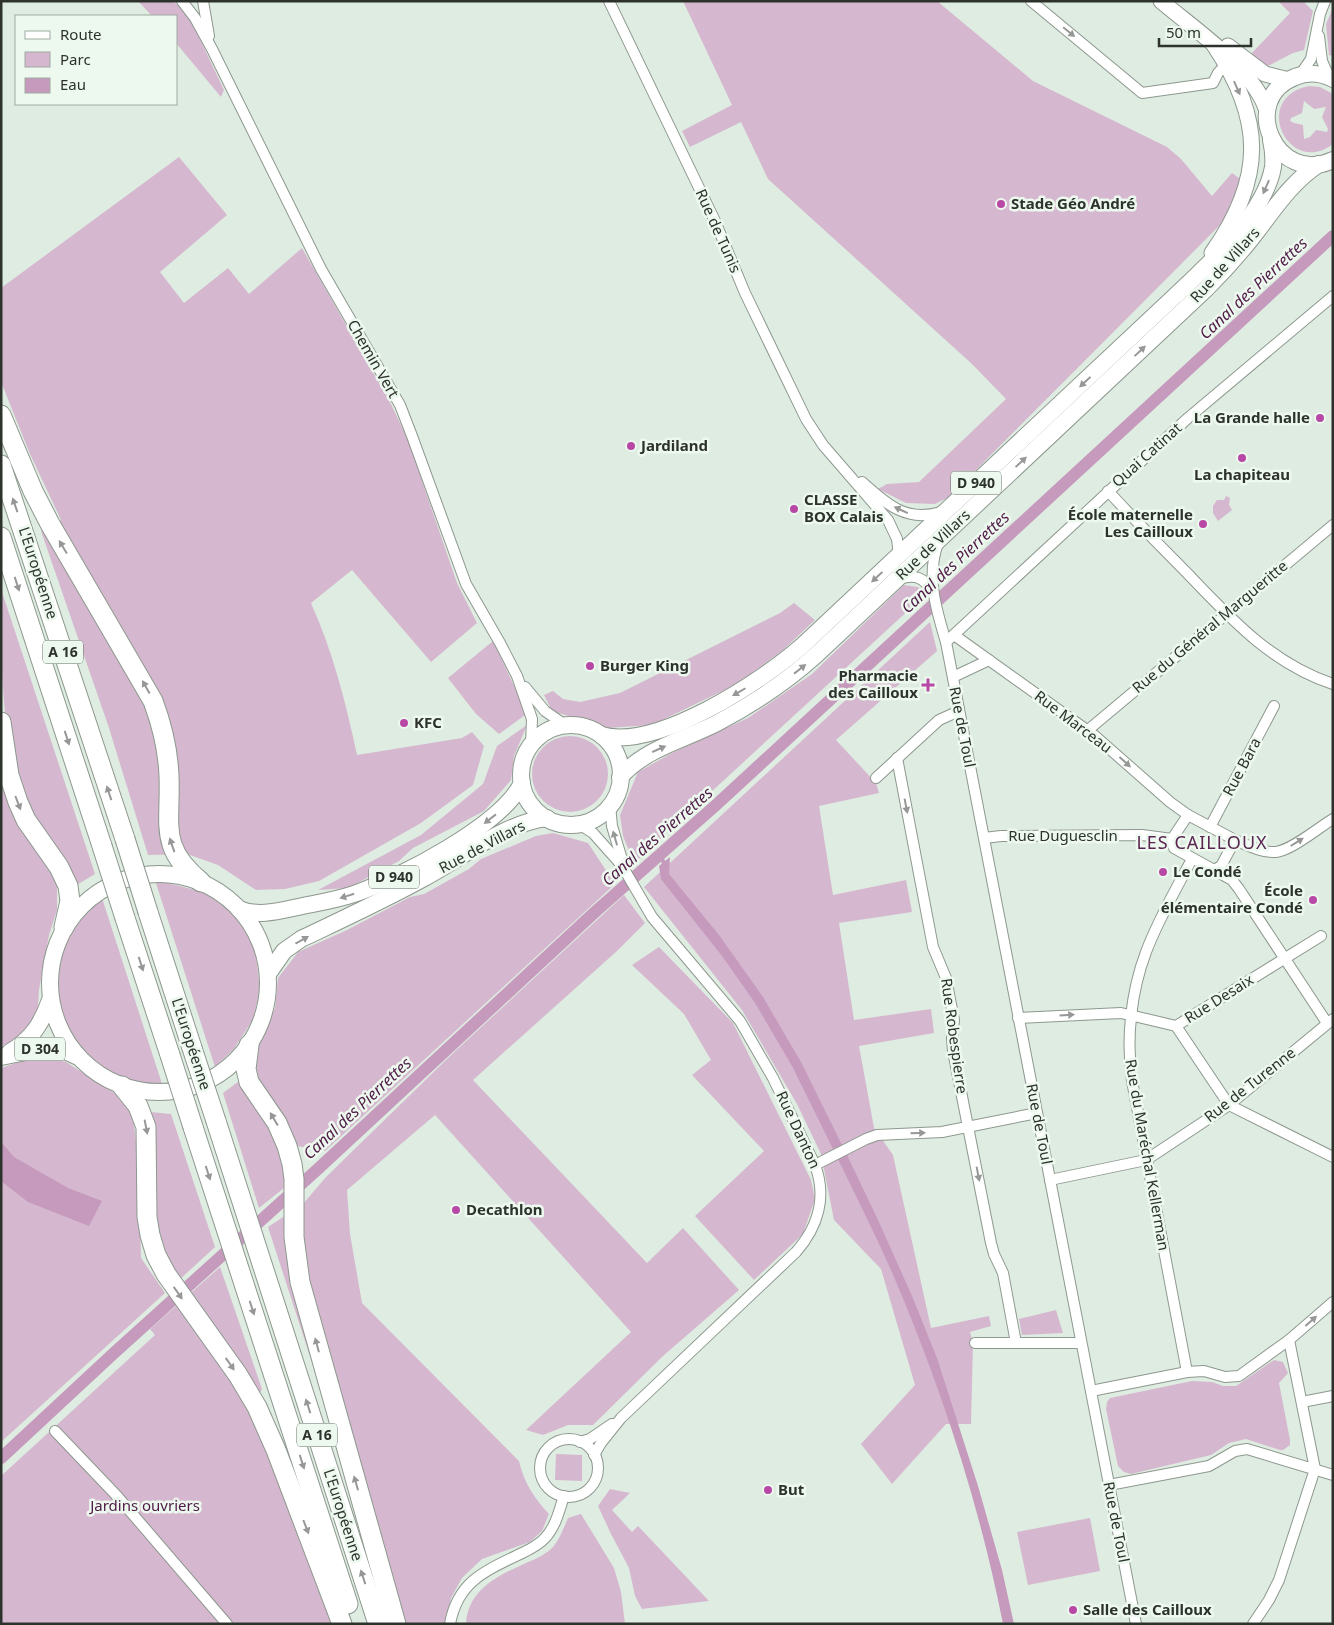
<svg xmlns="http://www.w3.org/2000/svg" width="1334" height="1625" viewBox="0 0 1334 1625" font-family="'Noto Sans',sans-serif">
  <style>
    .green { fill: #d5b8cf; fill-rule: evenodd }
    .water { fill: #c69abd }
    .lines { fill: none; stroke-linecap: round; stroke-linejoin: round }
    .stream { stroke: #c69abd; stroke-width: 4 }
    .canal { stroke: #c69abd; stroke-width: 12 }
    .minor-casing { stroke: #8d988e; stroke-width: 12 }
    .secondary-casing { stroke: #8d988e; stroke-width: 17 }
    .primary-casing { stroke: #8d988e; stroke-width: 18 }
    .motorway-casing { stroke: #8d988e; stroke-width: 21 }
    .minor { stroke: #fff; stroke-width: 10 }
    .secondary { stroke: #fff; stroke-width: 15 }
    .primary { stroke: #fff; stroke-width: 16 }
    .motorway { stroke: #fff; stroke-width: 19 }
    .motorway-bridge-casing { stroke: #8d988e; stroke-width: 21; stroke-linecap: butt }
    .motorway-bridge { stroke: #fff; stroke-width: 19 }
    .oneway { fill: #969896 }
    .poi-dot { fill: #b748a6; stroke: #edf9ee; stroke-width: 2 }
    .labels { text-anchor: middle; stroke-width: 5; stroke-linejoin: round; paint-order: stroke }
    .shield { fill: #edf9ee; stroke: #676e67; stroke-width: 1 }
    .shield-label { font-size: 14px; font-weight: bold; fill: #2d322d }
    .poi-label { font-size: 15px; font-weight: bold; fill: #2d322d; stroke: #edf9ee; text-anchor: start }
    .street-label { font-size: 15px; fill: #2d322d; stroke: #edf9ee }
    .park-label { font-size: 15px; fill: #4e1946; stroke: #edf9ee }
    .water-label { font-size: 16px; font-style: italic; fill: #511c49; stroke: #edf9ee }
    .quarter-label { font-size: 18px; letter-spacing: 1px; fill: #5b2552; stroke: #edf9ee }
  </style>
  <rect width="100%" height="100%" fill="#dfece1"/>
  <g class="green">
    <path d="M138 1H173L188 14 224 90 221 97 176 43V16H152Z"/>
    <path d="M683 1H937L1033 81 1167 147 1181 159 1212 196 1232 173 1243 181 1221 224 949 497 935 504 906 503 878 489 887 484 919 482 1006 399 972 364 768 179 741 122 690 147 682 131 732 105Z"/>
    <path d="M1278 1H1303L1313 11 1304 50 1293 53 1268 66 1251 54 1290 13Z"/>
    <path d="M1333 8V56L1329 55 1326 24Z"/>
    <path d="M1309 86 1320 87 1333 94V144C1289 178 1250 98 1309 86ZM1304 101 1314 109 1326 107 1322 117 1328 129 1327 132 1316 130 1310 137 1304 139 1303 125 1294 123 1290 121 1291 118 1302 113Z"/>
    <path d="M179 157 227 215 160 272 184 303 228 268 249 294 302 248 390 402 408 440 457 583 477 623 431 662 352 570 311 603C333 652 346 703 357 755L462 738 472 732 484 746 473 785 421 823 319 881 285 889 256 890 218 865 187 854 148 855 109 728 41 531 61 520 30 454 1 382V288Z"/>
    <path d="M1226 496 1230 498 1229 505 1232 510 1218 521 1213 513V506L1217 500H1224Z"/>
    <path d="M904 585 918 587 925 595 634 863 623 836 620 815 638 772 672 753 748 718 812 674Z"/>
    <path d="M1 589 95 874 75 886C62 866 47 846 35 825 0 759 1 663 1 589Z"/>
    <path d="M794 603 815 620 783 650 737 684 652 725 607 728 552 711 544 695 553 691 563 699 580 702 620 693 780 613Z"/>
    <path d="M930 622 937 651 836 740 876 783 879 793 819 806 833 895 906 880 912 912 839 923 854 1020 931 1009 934 1033 859 1046 874 1128 893 1155 931 1328 989 1316 991 1326 970 1332 973 1342 971 1424H946L892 1484 861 1444 915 1385 881 1269 834 1220 821 1154 797 1104 742 1010 644 887Z"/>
    <path d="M493 641 522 703 525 715 499 734 476 714 448 678Z"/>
    <path d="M527 725 514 756 511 780 484 811 413 848 399 861 348 888 318 890 421 835 483 784 497 746Z"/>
    <circle cx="570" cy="774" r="38"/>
    <path d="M1 771 61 881 57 889V910L49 935 39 990 37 1020 18 1041 1 1046Z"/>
    <path d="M553 833 588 843 615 884 325 1151 297 1146 274 1102 255 1083 252 1055 262 1037 275 1008 278 978 298 952 347 930 410 897 424 894 469 869 481 859 536 836Z"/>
    <path d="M155 880 204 892 232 912 254 942 260 987 254 1018 233 1050 215 1067Z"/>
    <path d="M624 895 645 923 617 951 473 1080 647 1263 683 1228 739 1290 663 1356 593 1425H568L543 1435 526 1430 631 1332 435 1115 347 1190 350 1234 362 1303 519 1461C524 1483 534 1498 549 1514L542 1531 530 1542 482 1559 462 1578 451 1598 446 1624H404L329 1415 268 1227 303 1204 326 1177 450 1056Z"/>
    <path d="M102 898 162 1084 135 1083 105 1071 89 1057 70 1031 60 1009 57 975 64 945 80 919Z"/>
    <path d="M659 947 733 1023 811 1180 815 1199 803 1234 754 1280 695 1216 764 1151 692 1075 711 1060 684 1014 632 965Z"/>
    <path d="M40 1055 66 1062 116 1094 133 1115 139 1168 141 1258 165 1293 1 1442V1068Z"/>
    <path d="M242 1079 268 1117 286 1163 284 1188 259 1208 223 1093Z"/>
    <path d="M150 1112 171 1114 215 1247 178 1281 159 1252 153 1220Z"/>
    <path d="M220 1267 262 1389 251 1411 317 1579 332 1624H1V1476L155 1335 150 1329Z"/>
    <path d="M1056 1310 1063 1333 1022 1335 1019 1319Z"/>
    <path d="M1274 1360 1283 1362 1288 1373 1279 1383 1290 1440V1445L1283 1450H1280L1246 1439 1229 1443 1211 1455 1131 1474 1124 1472 1118 1466 1106 1409 1107 1402 1110 1398 1192 1381 1212 1382 1223 1386H1236Z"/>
    <path d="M556 1454 582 1455V1481L555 1480Z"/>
    <path d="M610 1489 630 1493 612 1510 632 1532 638 1526 709 1601 642 1609 635 1596 629 1568 611 1534 598 1506Z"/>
    <path d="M581 1514 614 1568 621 1592 625 1624H466C468 1588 500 1575 528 1562 536 1559 546 1554 552 1548 559 1541 564 1527 568 1518Z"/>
    <path d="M1090 1518 1100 1571 1028 1585 1017 1532Z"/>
  </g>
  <g class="water">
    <path d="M670 857 669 874 719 935 763 997 801 1062 842 1145 833 1149 792 1066 755 1003 722 956 661 879 659 866Z"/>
    <path d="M1 1142 14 1157 68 1188 102 1201 89 1226 28 1202 1 1181Z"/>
    <path d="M846 1153 878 1220 912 1296 937 1358 978 1486 1002 1570 1014 1624H1003C979 1502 940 1384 891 1270 874 1232 855 1194 837 1157Z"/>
  </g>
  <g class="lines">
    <path class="stream" d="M660 854 665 866"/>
    <path class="canal" d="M1 1458 114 1353 319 1168 595 912 716 805 1333 236"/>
    <g class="minor-casing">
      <g id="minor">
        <path d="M182 1 195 18 212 49 321 269 400 405 412 436 466 584 500 643 517 676 532 719 531 745"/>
        <path d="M203 1 209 36"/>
        <path d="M609 1 715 221 745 293 806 419 823 445 888 520 897 539 899 556"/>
        <path d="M1031 1 1142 93 1213 83 1218 73 1226 64"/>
        <path d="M1319 36 1322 61 1329 77"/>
        <path d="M1300 75 1311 59 1320 14 1325 1"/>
        <path d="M862 482C886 504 907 523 941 512"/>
        <path d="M1108 491C1134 519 1161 547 1188 574 1231 619 1272 664 1333 684"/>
        <path d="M938 543C926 577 936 609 946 642L1136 1624"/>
        <path d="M899 579C915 574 924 577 932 592"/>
        <path d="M954 635 1095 736 1170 802 1188 815"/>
        <path d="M946 642 1188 418 1333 296"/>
        <path d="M953 677 989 660"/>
        <path d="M525 687 545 711 565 725"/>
        <path d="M1088 730 1333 525"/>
        <path d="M897 758 933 947 946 978 954 1020 952 1038 953 1051 991 1243 994 1254 1003 1273 1016 1343"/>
        <path d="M876 778 939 720 959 711"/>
        <path d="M610 805 612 826 623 863"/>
        <path d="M1188 815 1235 840 1221 866 1214 870 1174 848 1172 839Z"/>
        <path d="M579 824 593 833 617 860 624 869 652 917 740 1021 773 1078 815 1165C827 1197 818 1227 796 1252L621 1418 601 1443 594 1455"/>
        <path d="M1210 827 1274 706"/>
        <path d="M984 838 1001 836 1142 835 1172 839"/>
        <path d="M1235 840C1247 845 1262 853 1276 852 1292 850 1318 828 1333 819"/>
        <path d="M1214 870 1232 880 1239 889 1327 1023"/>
        <path d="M1018 1018 1121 1013 1176 1026 1321 936"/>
        <path d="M1176 1026 1229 1105 1333 1157"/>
        <path d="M815 1165 866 1139 877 1135 942 1132 1037 1113"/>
        <path d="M1050 1180 1146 1160 1229 1105 1333 1019"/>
        <path d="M975 1343H1081"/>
        <path d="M1187 1372 1132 1081C1126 1038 1131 992 1146 952 1158 920 1176 889 1192 859"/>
        <path d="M1091 1391 1187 1372 1204 1371 1225 1377 1239 1376 1289 1340 1333 1302"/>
        <path d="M1302 1402 1333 1396"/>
        <path d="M55 1431 117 1496 227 1624"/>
        <circle cx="569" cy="1468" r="29"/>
        <path d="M580 1442 590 1439 612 1424"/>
        <path d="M1109 1485 1209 1466 1235 1451 1247 1449 1333 1475"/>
        <path d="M450 1624C457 1584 483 1571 516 1556 526 1551 537 1547 545 1538 556 1526 559 1511 564 1496"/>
        <path d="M1253 1624 1269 1600 1279 1580 1315 1469 1289 1340"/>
      </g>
    </g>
    <g class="secondary-casing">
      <g id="secondary">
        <path d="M1161 1C1194 29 1254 69 1267 111"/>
        <path d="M1228 46 1265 74 1289 80"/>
        <path d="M1212 253C1264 179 1265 121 1214 45"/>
      </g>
    </g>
    <g class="primary-casing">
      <g id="primary">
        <path d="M1333 79C1321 73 1307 72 1295 77 1238 99 1276 187 1333 160"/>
        <circle cx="571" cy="775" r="50"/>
        <path d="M601 735C656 751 761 682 802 646L1174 297C1208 265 1265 214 1273 167 1274 158 1273 149 1271 140"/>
        <path d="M620 777C646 748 684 740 717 723 753 704 786 682 816 655L1206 289C1225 270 1242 251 1258 230 1276 206 1293 181 1319 164"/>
        <circle cx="159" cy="983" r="109"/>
        <path d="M239 909C258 917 279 911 298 907 317 903 336 900 354 894 399 878 501 826 522 783"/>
        <path d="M268 974 284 951 301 939C343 919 384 900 424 878 462 858 504 823 547 818"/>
        <path d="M10 1052C32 1039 42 1023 50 1000"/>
        <path d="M1 1057 46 1048 61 1049 76 1056"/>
      </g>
    </g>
    <g class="motorway-casing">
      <g id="motorway">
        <path d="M1 415 33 491 50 524 153 701C162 725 168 750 169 776 171 825 158 847 201 882"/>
        <path d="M1 465 125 839"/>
        <path d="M1 537 102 846"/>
        <path d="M1 722 9 775 18 802 26 820 59 867 68 886 70 901 64 927"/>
        <path d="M148 912 192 1048"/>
        <path d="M125 918 170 1055"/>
        <path d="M249 1045 246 1069 249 1082 277 1123 287 1146 292 1164 294 1179V1237L300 1282 396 1624"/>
        <path d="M122 1086 138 1106 146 1127 147 1217 150 1235 156 1255 166 1274 238 1375 257 1407 276 1450 342 1624"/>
        <path d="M216 1121 378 1624"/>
        <path d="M193 1127 348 1604"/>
      </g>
    </g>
    <use href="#minor" class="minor"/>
    <use href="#secondary" class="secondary"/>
    <use href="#primary" class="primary"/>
    <use href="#motorway" class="motorway"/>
    <g class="motorway-bridge-casing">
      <g id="motorway-bridge">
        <path d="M125 839 148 912"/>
        <path d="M102 846 125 918"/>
        <path d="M192 1048 216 1121"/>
        <path d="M170 1055 193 1127"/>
      </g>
    </g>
    <use href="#motorway-bridge" class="motorway-bridge"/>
  </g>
  <defs><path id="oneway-solid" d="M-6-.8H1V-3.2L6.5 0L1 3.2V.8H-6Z" transform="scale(1.25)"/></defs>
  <g class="oneway">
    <use href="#oneway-solid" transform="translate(1069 32) rotate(39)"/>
    <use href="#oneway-solid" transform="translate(1237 88) rotate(66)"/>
    <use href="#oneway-solid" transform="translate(1266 187) rotate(114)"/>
    <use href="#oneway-solid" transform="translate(1140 351) rotate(-43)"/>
    <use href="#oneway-solid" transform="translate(1085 382) rotate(137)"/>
    <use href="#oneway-solid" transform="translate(1021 462) rotate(-43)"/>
    <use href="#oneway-solid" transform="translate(15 505) rotate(-109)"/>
    <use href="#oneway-solid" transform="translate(901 510) rotate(-155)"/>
    <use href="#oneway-solid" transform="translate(63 547) rotate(-121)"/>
    <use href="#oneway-solid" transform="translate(877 577) rotate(137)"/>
    <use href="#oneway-solid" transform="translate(17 584) rotate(72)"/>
    <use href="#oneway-solid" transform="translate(800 669) rotate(-38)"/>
    <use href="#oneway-solid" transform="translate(146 687) rotate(-119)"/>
    <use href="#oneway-solid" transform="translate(739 692) rotate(150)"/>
    <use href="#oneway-solid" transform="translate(67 738) rotate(72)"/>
    <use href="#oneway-solid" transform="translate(659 749) rotate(-24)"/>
    <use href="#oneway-solid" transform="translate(1125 762) rotate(42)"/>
    <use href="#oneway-solid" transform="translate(109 793) rotate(-108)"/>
    <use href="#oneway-solid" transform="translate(18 803) rotate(69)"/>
    <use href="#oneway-solid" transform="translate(906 806) rotate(79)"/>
    <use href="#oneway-solid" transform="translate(490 819) rotate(142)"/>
    <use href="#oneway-solid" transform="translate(615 838) rotate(-106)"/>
    <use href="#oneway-solid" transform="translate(1297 842) rotate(-32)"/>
    <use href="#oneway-solid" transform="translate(172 845) rotate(-109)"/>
    <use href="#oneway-solid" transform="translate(347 896) rotate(163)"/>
    <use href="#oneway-solid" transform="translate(302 940) rotate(-29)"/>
    <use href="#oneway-solid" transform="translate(141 964) rotate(72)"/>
    <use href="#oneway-solid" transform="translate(1067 1015) rotate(-3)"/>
    <use href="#oneway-solid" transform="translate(274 1119) rotate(-121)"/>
    <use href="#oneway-solid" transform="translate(146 1127) rotate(79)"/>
    <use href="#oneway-solid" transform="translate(918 1133) rotate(-1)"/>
    <use href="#oneway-solid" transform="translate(208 1173) rotate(72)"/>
    <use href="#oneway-solid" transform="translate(978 1174) rotate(79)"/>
    <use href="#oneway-solid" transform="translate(178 1293) rotate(55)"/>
    <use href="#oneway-solid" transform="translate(252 1308) rotate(72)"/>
    <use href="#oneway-solid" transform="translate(1311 1321) rotate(-41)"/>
    <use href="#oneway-solid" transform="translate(317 1345) rotate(-105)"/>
    <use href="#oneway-solid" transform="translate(230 1364) rotate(55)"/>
    <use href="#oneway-solid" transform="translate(308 1406) rotate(-108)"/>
    <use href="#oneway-solid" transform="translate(302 1462) rotate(72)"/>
    <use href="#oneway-solid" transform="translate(356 1483) rotate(-106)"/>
    <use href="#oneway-solid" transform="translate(306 1527) rotate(69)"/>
    <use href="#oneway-solid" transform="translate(363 1577) rotate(-108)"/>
  </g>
  <g class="poi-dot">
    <circle cx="1001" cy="204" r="5"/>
    <circle cx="1320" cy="418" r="5"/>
    <circle cx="631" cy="446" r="5"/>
    <circle cx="1242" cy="458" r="5"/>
    <circle cx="794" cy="509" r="5"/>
    <circle cx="1203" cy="524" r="5"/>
    <circle cx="590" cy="666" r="5"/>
    <path d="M925.5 677.5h5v5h5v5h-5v5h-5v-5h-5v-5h5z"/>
    <circle cx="404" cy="723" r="5"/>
    <circle cx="1163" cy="872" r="5"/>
    <circle cx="1313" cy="900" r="5"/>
    <circle cx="456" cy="1210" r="5"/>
    <circle cx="768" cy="1490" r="5"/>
    <circle cx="1073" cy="1610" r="5"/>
  </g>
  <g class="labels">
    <g class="shield">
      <rect x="951" y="471.5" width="50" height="23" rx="4"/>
      <rect x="43" y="640.5" width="40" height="23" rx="4"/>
      <rect x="369" y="865.5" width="50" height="23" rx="4"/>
      <rect x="15" y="1037.5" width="50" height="23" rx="4"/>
      <rect x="297" y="1423.5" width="40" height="23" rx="4"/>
    </g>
    <g class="shield-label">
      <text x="976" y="488">D 940</text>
      <text x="63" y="657">A 16</text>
      <text x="394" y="882">D 940</text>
      <text x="40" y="1054">D 304</text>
      <text x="317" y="1440">A 16</text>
    </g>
    <g class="poi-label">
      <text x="1011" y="209">Stade Géo André</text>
      <text x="1310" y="423" text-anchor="end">La Grande halle</text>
      <text x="641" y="451">Jardiland</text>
      <text x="1242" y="480" text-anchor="middle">La chapiteau</text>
      <text x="804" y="505">CLASSE<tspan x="804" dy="17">BOX Calais</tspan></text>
      <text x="1193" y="520" text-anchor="end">École maternelle<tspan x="1193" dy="17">Les Cailloux</tspan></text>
      <text x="600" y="671">Burger King</text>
      <text x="918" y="681" text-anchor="end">Pharmacie<tspan x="918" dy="17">des Cailloux</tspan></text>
      <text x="414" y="728">KFC</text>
      <text x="1173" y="877">Le Condé</text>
      <text x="1303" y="896" text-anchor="end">École<tspan x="1303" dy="17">élémentaire Condé</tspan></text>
      <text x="466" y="1215">Decathlon</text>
      <text x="778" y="1495">But</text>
      <text x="1083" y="1615">Salle des Cailloux</text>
    </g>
    <g class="street-label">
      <text transform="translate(718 231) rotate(66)" y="5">Rue de Tunis</text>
      <text transform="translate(1225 265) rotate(-48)" y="5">Rue de Villars</text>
      <text transform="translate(373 359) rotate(60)" y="5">Chemin Vert</text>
      <text transform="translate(1147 455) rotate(-42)" y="5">Quai Catinat</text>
      <text transform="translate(933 545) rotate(-43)" y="5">Rue de Villars</text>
      <text transform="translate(38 573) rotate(72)" y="5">L'Européenne</text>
      <text transform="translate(1210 627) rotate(-40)" y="5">Rue du Général Margueritte</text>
      <text transform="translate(1073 722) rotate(37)" y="5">Rue Marceau</text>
      <text transform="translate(962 727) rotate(79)" y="5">Rue de Toul</text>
      <text transform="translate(1242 767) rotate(-62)" y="5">Rue Bara</text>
      <text x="1063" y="841">Rue Duguesclin</text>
      <text transform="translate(482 847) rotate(-28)" y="5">Rue de Villars</text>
      <text transform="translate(1219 999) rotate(-32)" y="5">Rue Desaix</text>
      <text transform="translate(954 1036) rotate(82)" y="5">Rue Robespierre</text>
      <text transform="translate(191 1044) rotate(72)" y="5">L'Européenne</text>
      <text transform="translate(1250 1085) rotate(-38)" y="5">Rue de Turenne</text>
      <text transform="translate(1039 1124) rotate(79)" y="5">Rue de Toul</text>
      <text transform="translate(798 1130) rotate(65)" y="5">Rue Danton</text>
      <text transform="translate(1147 1155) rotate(80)" y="5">Rue du Maréchal Kellerman</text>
      <text transform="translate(343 1515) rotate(72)" y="5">L'Européenne</text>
      <text transform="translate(1116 1522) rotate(79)" y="5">Rue de Toul</text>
    </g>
    <g class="park-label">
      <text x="145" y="1511">Jardins ouvriers</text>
    </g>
    <g class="water-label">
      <text transform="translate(1253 288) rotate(-43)" y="6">Canal des Pierrettes</text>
      <text transform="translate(955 562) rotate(-43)" y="6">Canal des Pierrettes</text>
      <text transform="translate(657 836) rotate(-41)" y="6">Canal des Pierrettes</text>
      <text transform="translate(357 1108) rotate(-43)" y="6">Canal des Pierrettes</text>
    </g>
    <g class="quarter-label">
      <text x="1202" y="849">LES CAILLOUX</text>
    </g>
  </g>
  <rect width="1334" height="1625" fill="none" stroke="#2d322d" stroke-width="5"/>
  <rect x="15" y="15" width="162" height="90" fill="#edf9ee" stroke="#a0a9a1"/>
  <rect x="25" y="31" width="25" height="8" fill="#ffffff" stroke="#a0a9a1"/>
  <text x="60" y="40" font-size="15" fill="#2d322d">Route</text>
  <rect x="25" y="52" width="25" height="15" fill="#d5b8cf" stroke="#a0a9a1"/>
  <text x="60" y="65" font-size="15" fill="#2d322d">Parc</text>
  <rect x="25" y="78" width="25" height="15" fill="#c69abd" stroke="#a0a9a1"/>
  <text x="60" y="90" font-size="15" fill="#2d322d">Eau</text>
  <path d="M1159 38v8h92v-8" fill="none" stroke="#2d322d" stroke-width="2.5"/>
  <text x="1166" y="38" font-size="15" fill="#2d322d" stroke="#edf9ee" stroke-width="4" paint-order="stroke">50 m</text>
</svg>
